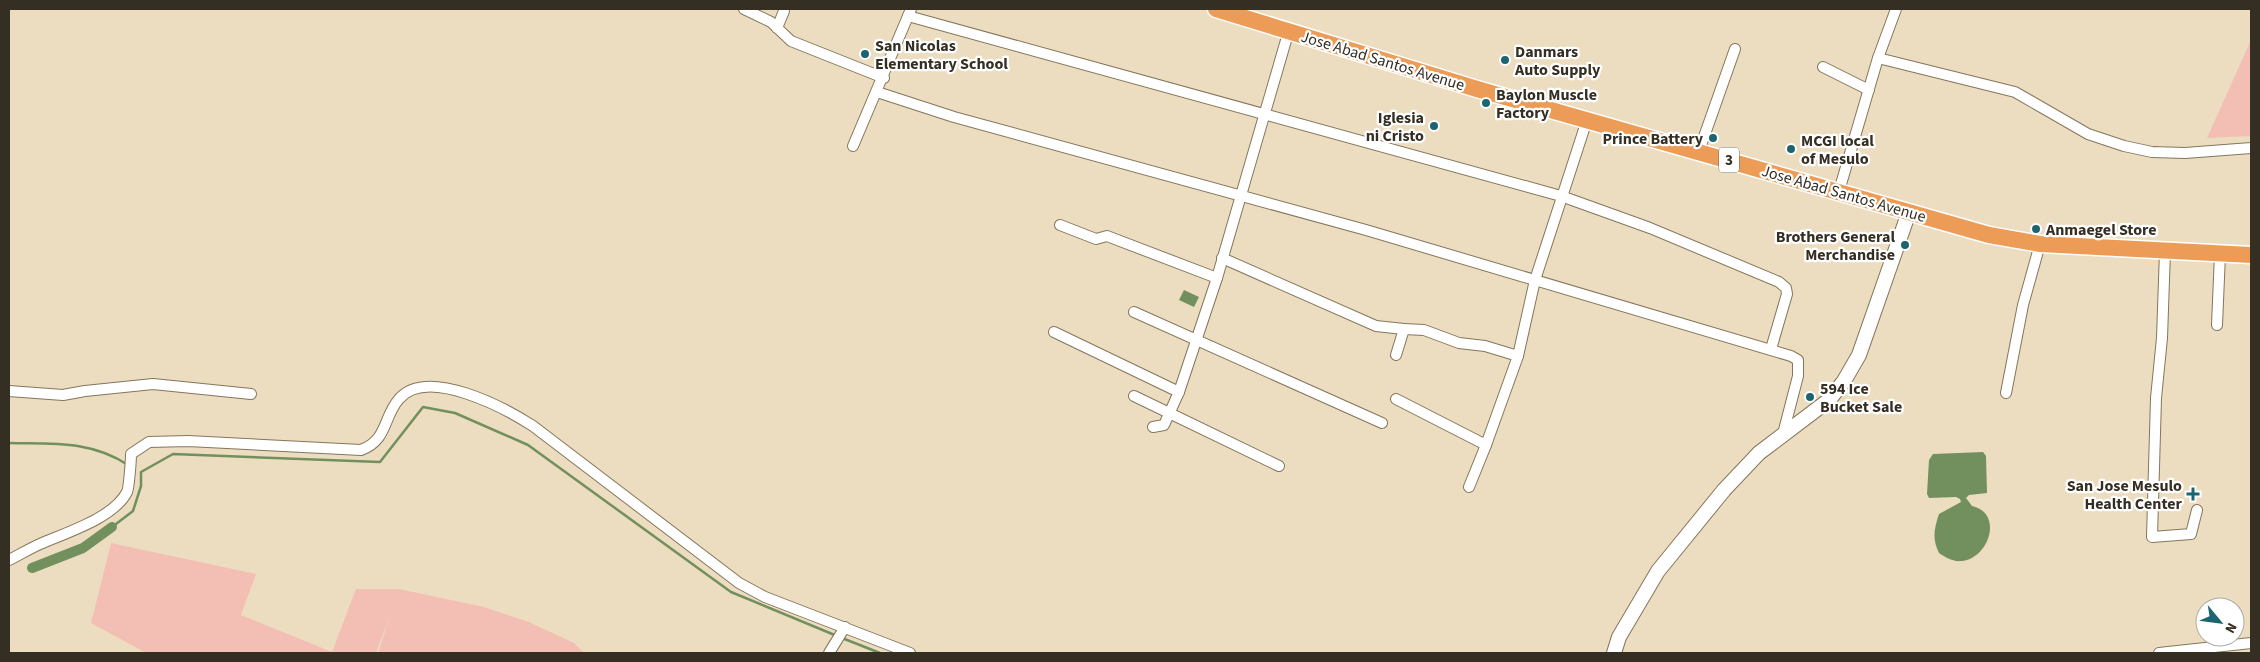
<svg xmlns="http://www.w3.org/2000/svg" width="2260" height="662" viewBox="0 0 2260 662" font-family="'Source Sans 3',sans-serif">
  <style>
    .green { fill: #f3bfb4 }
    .water { fill: #72905d }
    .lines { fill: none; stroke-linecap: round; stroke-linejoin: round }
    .stream { stroke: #72905d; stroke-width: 2.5 }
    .canal { stroke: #72905d; stroke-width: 10 }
    .minor-casing { stroke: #84765b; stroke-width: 12 }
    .secondary-casing { stroke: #84765b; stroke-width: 16 }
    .trunk-casing { stroke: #fff; stroke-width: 19 }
    .minor { stroke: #fff; stroke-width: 10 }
    .secondary { stroke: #fff; stroke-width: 14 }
    .trunk { stroke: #ec9c56; stroke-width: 16 }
    .poi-dot { fill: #1a6570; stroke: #fff; stroke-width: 2 }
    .labels { text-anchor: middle; stroke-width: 4.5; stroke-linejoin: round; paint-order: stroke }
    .shield { fill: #fff; stroke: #716d65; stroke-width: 1 }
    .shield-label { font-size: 15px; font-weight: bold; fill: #342e23 }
    .poi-label { font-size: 16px; font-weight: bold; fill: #342e23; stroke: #fff; text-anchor: start }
    .street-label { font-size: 16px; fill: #342e23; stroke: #fff }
  </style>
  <rect width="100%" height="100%" fill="#edddc0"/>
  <g class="green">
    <path d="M2251 40V136L2207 138Z"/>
    <path d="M111 543 256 574 241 615 332 652 356 589H399L484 607 529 622 574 643 584 653H378L390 616 376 653H146L91 623Z"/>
  </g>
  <g class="water">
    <path d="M1184 290 1199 297 1194 307 1179 300Z"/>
    <path d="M1983 452 1986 456 1987 493 1969 495 1966 498 1972 506C2004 513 1989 559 1961 561 1953 562 1945 557 1939 553 1932 539 1934 529 1939 514L1961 502 1960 499 1956 497 1929 498 1927 494 1929 460 1933 454Z"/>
  </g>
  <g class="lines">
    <g class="stream">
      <path d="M9 443C51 444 91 440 128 465"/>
      <path d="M112 527 133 511 141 486V472L173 454 380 462 423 407 455 413 528 445 731 592 837 636"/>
      <path d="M842 638 880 653"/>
    </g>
    <path class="canal" d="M32 568 83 548 112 527"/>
    <g class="minor-casing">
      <g id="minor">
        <path d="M744 9 771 22 791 41 884 78"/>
        <path d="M908 16 1561 196 1650 228 1779 282 1786 288 1787 294 1771 349"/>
        <path d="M777 28 784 11"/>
        <path d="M1878 58 2015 92 2088 134 2124 146 2152 152 2185 153 2251 148"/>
        <path d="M1823 67 1869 90"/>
        <path d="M877 92 954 117 1366 230 1791 356 1798 360V376L1783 434"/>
        <path d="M853 146 911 9"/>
        <path d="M1699 151 1735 49"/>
        <path d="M1839 191 1878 58 1896 9"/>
        <path d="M1060 225 1096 239 1107 236 1217 278"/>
        <path d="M2165 251 2162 338 2156 398 2152 537 2191 534 2197 510"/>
        <path d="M1222 258 1376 326 1404 329"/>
        <path d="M1134 312 1382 423"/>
        <path d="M2217 325 2220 254"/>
        <path d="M1054 332 1179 392"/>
        <path d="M1396 355 1404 329 1424 330 1459 343 1485 346 1518 356"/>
        <path d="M9 391 63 395 85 391 153 384 251 394"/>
        <path d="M2006 393 2023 305 2040 244"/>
        <path d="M1134 396 1279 466"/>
        <path d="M1396 399 1486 445"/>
        <path d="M1153 427 1164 425 1179 392 1217 278 1289 30"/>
        <path d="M1469 487 1486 445 1518 356 1535 280 1587 120"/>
        <path d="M9 560C19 555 29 549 40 544 65 533 114 518 127 492 129 488 131 460 131 454L149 442 188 441 361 450C388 440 383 417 399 399 427 366 505 408 533 426L739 583 765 597 910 653"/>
        <path d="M829 653 845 627"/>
        <path d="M2159 653 2251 643"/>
      </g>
    </g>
    <g class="secondary-casing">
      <path id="secondary" d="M1614 653 1619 637 1658 571 1724 490 1759 453 1829 400 1844 381 1859 355 1909 212"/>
    </g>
    <g class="trunk-casing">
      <path id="trunk" d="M1216 9 1477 89 1989 235 2040 244 2251 255"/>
    </g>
    <use href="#minor" class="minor"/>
    <use href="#secondary" class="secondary"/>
    <use href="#trunk" class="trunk"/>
  </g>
  <g class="poi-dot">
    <circle cx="865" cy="54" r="5"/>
    <circle cx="1505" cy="60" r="5"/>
    <circle cx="1486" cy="103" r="5"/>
    <circle cx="1434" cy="126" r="5"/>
    <circle cx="1713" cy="138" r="5"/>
    <circle cx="1791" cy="149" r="5"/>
    <circle cx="2036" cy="229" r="5"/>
    <circle cx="1905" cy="245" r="5"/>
    <circle cx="1810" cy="397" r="5"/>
    <path d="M2190.5 486.5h5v5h5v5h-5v5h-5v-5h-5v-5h5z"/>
  </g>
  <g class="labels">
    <rect class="shield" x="1719" y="147.5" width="20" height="25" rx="4"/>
    <g class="shield-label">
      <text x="1729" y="165">3</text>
    </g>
    <g class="poi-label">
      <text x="875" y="51">San Nicolas<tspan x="875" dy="18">Elementary School</tspan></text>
      <text x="1515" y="57">Danmars<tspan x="1515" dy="18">Auto Supply</tspan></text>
      <text x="1496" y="100">Baylon Muscle<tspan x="1496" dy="18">Factory</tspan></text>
      <text x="1424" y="123" text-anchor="end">Iglesia<tspan x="1424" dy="18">ni Cristo</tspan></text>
      <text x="1703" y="144" text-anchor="end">Prince Battery</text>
      <text x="1801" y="146">MCGI local<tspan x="1801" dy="18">of Mesulo</tspan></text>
      <text x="2046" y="235">Anmaegel Store</text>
      <text x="1895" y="242" text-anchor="end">Brothers General<tspan x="1895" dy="18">Merchandise</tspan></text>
      <text x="1820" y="394">594 Ice<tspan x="1820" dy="18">Bucket Sale</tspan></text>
      <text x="2182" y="491" text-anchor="end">San Jose Mesulo<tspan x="2182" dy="18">Health Center</tspan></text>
    </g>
    <g class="street-label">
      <text transform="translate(1383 60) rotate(17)" y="6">Jose Abad Santos Avenue</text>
      <text transform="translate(1844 193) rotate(16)" y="6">Jose Abad Santos Avenue</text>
    </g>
  </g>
  <rect width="2260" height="662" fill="none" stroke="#342e23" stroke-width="20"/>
  <g transform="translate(2220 622) rotate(119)"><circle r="24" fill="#ffffff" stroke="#aeaba7"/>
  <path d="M0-4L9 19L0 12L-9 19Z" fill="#1a6570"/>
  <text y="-8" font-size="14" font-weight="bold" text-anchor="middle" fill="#342e23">N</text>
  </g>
</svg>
